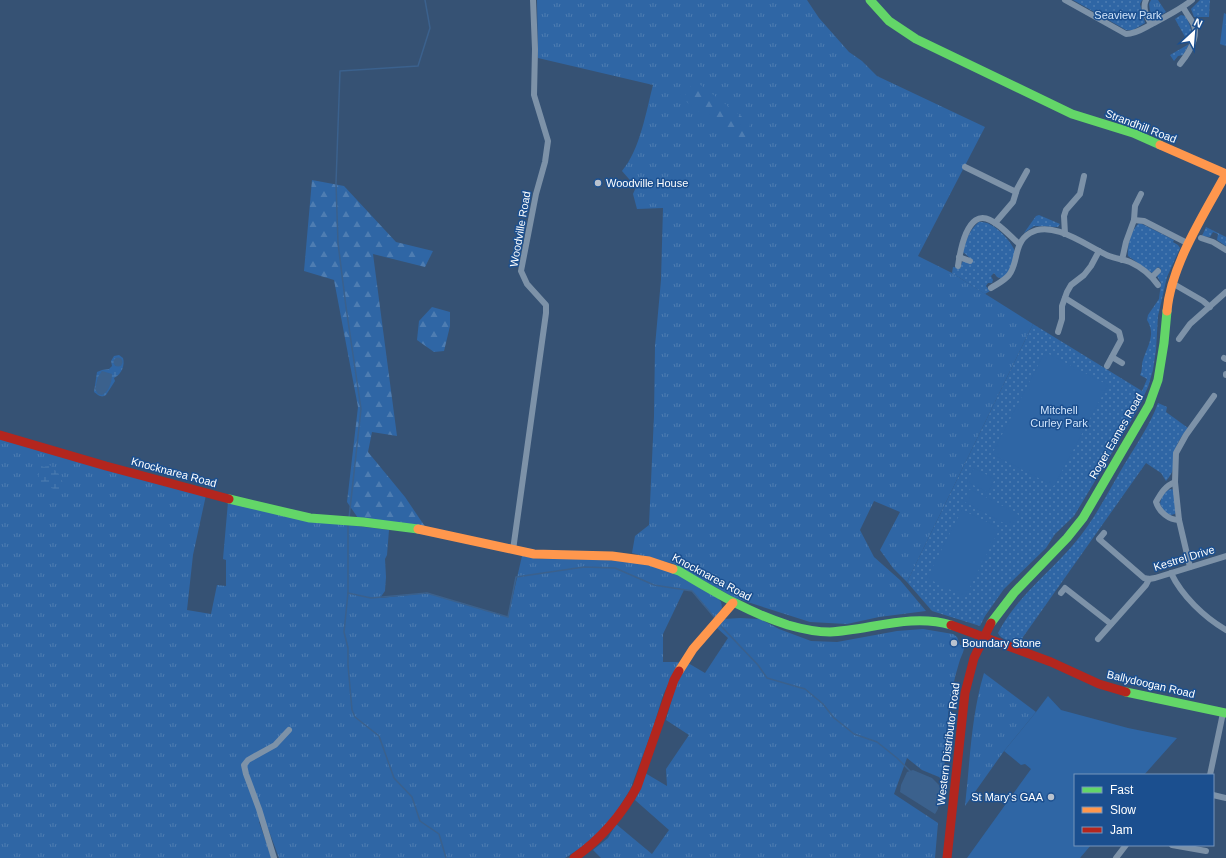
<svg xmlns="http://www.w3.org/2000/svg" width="1226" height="858" viewBox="0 0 1226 858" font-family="Arial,sans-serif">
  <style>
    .grass { fill: url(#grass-tufts) }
    .forest { fill: url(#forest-firs) }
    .wetland { fill: url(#wetland-marsh) }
    .park { fill: url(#park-dots) }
    .pitch { fill: #2f66a5 }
    .water { fill: #3b618d }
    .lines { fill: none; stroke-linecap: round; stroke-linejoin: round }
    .stream { stroke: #3b618d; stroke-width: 1.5 }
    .street { stroke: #7d92a8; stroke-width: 6 }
    .fast { stroke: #63d668; stroke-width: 9 }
    .slow { stroke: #ff974d; stroke-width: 9 }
    .jam { stroke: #b3261e; stroke-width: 9 }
    .poi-dot { fill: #b9c2ce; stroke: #1b4f8f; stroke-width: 1.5 }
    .labels { text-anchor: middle; stroke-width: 3; stroke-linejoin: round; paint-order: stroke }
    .park-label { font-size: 11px; fill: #cfe3fa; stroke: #1b4f8f }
    .street-label { font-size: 11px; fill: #fff; stroke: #1b4f8f }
    .poi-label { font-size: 11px; fill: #fff; stroke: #1b4f8f; text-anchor: start }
  </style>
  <defs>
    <pattern id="grass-tufts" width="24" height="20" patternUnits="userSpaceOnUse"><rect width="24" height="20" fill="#2f66a5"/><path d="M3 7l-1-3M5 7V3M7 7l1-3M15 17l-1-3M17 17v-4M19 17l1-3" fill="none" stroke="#4e7db2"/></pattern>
    <pattern id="forest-firs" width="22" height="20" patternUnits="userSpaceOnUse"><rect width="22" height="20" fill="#2f66a5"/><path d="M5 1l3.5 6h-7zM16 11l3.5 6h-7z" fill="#4e7db2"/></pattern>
    <pattern id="wetland-marsh" width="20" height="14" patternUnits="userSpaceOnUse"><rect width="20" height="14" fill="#2f66a5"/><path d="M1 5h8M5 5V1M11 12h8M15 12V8" fill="none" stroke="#4e7db2"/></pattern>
    <pattern id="park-dots" width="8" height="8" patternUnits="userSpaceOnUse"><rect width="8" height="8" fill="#2f66a5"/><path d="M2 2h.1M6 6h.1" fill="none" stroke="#4e7db2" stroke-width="1.8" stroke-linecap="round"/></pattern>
  </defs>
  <rect width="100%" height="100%" fill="#365274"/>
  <g class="grass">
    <path d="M537 0H807L819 18 849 52 862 61 877 76 985 127 918 256 952 273 1033 324 907 582 893 568 880 550 900 512 874 501 860 530 874 557 900 580 926 611 879 617 847 624 810 622 735 598 674 564 632 553 635 536 649 525 654 416 655 346 661 280 663 208 637 209 633 194 636 187 622 171C640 150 646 112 653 85L538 58Z"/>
    <path d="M1151 0H1158L1166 12 1159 16H1154L1150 11 1149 4Z"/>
    <path d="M1224 13 1226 14V46L1220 44Z"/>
    <path d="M0 438 206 495 193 555 187 610 211 614 217 585 226 586V560L223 559 228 502 357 526 389 530 387 555 385 559 386 577 385 591 380 598 427 593 508 617 522 556 541 559 581 558 642 563 666 568 718 598 721 602 722 608 715 618 692 591 684 590 663 634V662H679L663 695 653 728 630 790 612 818 590 842 565 858H279L264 818 259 822 272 858H0Z"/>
    <path d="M740 618 760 619 779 629 811 641 837 642 897 631 923 629 953 634 957 637 960 645H964V649C963 654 960 658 959 663 947 701 945 743 944 782L939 777 922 770 907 758 894 794 938 823 935 858H601L593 850 608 838 616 824 652 854 669 830 635 800 645 773 667 786 666 769 689 735 666 720 677 681 688 663 705 673 728 638 717 628 724 619Z"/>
    <path d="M984 673 1036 712 1004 751 965 806C970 762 971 716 984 673Z"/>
  </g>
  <g class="forest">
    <path d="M694 80 750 123 748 143 742 145 683 99Z"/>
    <path d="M312 180 344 186 396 242 433 251 425 267 373 254 397 436 372 432 368 452 405 497 426 528 358 518 347 502 358 407 334 280 304 271Z"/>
    <path d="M432 307 450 312V326L444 351 434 352 417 340 419 321Z"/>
  </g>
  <g class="wetland">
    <path d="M119 355 123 358C125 365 122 374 114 378L115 381 106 395C101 398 98 395 94 392L97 372 102 370 109 369 112 366 111 361 114 356Z"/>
    <path d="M40 465 44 467 50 465 61 476 63 485 58 491 40 483 37 468Z"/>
  </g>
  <g class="park">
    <path d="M1073 0H1142L1140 4 1145 23 1133 30H1126Z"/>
    <path d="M1200 0H1210L1209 17H1194L1191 9Z"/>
    <path d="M1181 15 1185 16C1195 32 1193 39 1183 55L1178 56 1174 61 1170 55 1189 44 1175 19Z"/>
    <path d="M1039 215 1060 224 1058 227 1034 226 1024 233 1036 216Z"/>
    <path d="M979 222C983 222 987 222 991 225 998 228 1015 245 1015 253 1014 263 1009 271 1003 279L997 277 994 273 991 276 993 280 992 283H988L986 286 990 291 985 294 952 273 953 267 961 268V265L963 261 971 259 963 252C966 241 969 230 979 222Z"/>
    <path d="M1139 223 1142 224 1174 240 1173 242 1178 245 1180 248 1167 277 1158 316 1156 350 1153 370 1148 387 1137 411 1074 516 1055 534 1046 548 1004 589 985 616 980 626 932 611 907 582 1033 324 1142 391 1147 379 1140 375C1143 370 1141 365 1143 360 1148 345 1156 334 1147 320L1148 315 1159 299 1161 283 1157 276 1161 269 1158 267 1152 273 1128 256C1127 246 1131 230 1139 223Z"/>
    <path d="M1206 227 1226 237V246L1217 240 1218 234 1213 232 1210 237 1202 236Z"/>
    <path d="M1158 403 1167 407 1166 412 1188 428C1182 435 1176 444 1174 454 1171 468 1177 468 1166 481L1161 473 1146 463 1023 637 1019 645C1013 640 1001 641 998 633 1016 598 1048 574 1073 545 1094 521 1108 492 1124 465 1136 445 1150 425 1158 403Z"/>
    <path d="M1171 489 1174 490 1176 511 1175 514 1171 515 1165 513 1160 504C1161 498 1164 491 1171 489Z"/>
  </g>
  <g class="pitch">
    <path d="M1045 352 1108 385 1054 486 992 454Z"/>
    <path d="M974 468 995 479 988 492 967 482Z"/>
    <path d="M970 489 1018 514 1011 527 963 501Z"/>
    <path d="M962 510 1000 528 965 597 927 578Z"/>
    <path d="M1048 696 1061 710 1128 728 1177 738 1144 775H1075V845H1091L1080 858H967L1031 769 1025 764 1021 765 1004 751 1036 712Z"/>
  </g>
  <g class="water">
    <circle cx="118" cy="362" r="4.5"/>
    <path d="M102 371 112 374C112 381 109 392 102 395L98 394 95 389 98 377Z"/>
    <path d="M913 770 932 778 939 785 940 788 938 809 935 814 900 792 901 785 907 772Z"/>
  </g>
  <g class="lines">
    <g class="stream">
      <path d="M349 518 361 409 346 307 338 243 336 183 340 71 418 66 430 28 425 0"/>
      <path d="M348 524V593L344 632 348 648V665L352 710 355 717 379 736 394 778 412 797 420 821 439 834 446 858"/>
      <path d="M348 593 371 598 427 593 508 617 516 577 584 567 615 568 654 585 692 591 715 618"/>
      <path d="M719 624 758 665 767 678 805 689 823 704 834 718 843 725 854 734 877 742 897 758 911 772"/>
    </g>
    <g class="street">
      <path d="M1065 0 1126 34C1136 34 1144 28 1152 24 1166 16 1180 10 1192 0"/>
      <path d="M1146 0C1142 8 1147 17 1151 24"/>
      <path d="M1180 64C1188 54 1200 37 1193 23 1190 18 1186 13 1183 7"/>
      <path d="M965 167 1016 192"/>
      <path d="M1134 220 1144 221 1189 244"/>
      <path d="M995 223 1013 202 1017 189 1027 171"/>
      <path d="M1065 234 1064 216 1066 210 1080 194 1084 176"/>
      <path d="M1201 238 1213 242 1226 250"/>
      <path d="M959 257 970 261"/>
      <path d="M1122 260 1126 242 1134 220 1135 206 1141 194"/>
      <path d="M958 266C960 252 967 208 990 220 1001 225 1010 236 1019 244"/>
      <path d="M1152 277 1158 271"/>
      <path d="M1172 283 1203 301 1210 307"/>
      <path d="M991 288C997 284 1004 281 1009 275 1019 262 1013 243 1030 233 1053 219 1088 247 1109 256 1116 259 1123 259 1130 262 1141 267 1151 275 1158 285"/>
      <path d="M1065 298 1119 332 1121 340 1107 366"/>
      <path d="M1058 332 1062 319V306L1067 292 1071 285 1084 275 1091 266 1099 251"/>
      <path d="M1179 339 1190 324 1226 292"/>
      <path d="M1112 357 1122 363"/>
      <path d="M1224 358 1226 359"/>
      <path d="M1226 375V374"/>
      <path d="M1175 482C1165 486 1161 493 1156 502 1159 512 1169 520 1179 520"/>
      <path d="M1104 533 1099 539 1144 578 1149 579 1155 578 1226 556"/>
      <path d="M513 550 546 313V305L527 284 521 271 536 194 545 162 548 141 534 95 535 49 533 0"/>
      <path d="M1190 567 1179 520 1175 482 1176 453 1186 435 1214 396"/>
      <path d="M1171 573C1182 596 1204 617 1226 630"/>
      <path d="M1061 593 1065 588 1111 624"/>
      <path d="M1098 639 1146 585 1149 579"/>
      <path d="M1210 775 1223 713"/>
      <path d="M1213 795 1226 798"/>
      <path d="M1172 845 1206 851"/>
      <path d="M274 858 259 809 246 774 244 765 248 760 275 745 289 730"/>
      <path d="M1116 858 1126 845"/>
    </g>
    <g class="fast">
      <path d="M870 0 889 21 916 39 1072 114 1133 133 1160 145"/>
      <path d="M229 499 310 518 363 522 418 529"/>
      <path d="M673 569 679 571C716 593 747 612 788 625 802 629 816 632 830 632 870 630 911 613 951 625"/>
      <path d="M991 623 1014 593 1067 538 1083 518 1149 405 1158 380 1164 343 1167 311"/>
      <path d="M1126 692 1226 713"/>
    </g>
    <g class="slow">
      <path d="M1160 145 1226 174C1204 214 1171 265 1167 311"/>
      <path d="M418 529 534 554 612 556 649 561 673 569"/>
      <path d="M679 671 693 649 733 603"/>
    </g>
    <g class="jam">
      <path d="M0 435 106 466 229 499"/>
      <path d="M951 625 1051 662 1099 684 1126 692"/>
      <path d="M574 858C601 839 621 816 637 787L674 680 679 671"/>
      <path d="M947 858 965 693 974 658 991 623"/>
    </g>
  </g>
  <g class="poi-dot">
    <circle cx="598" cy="183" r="4"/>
    <circle cx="954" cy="643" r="4"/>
    <circle cx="1051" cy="797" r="4"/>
  </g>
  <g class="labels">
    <g class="park-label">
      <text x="1128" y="19">Seaview Park</text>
      <text x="1059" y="414">Mitchell<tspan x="1059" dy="13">Curley Park</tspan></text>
    </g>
    <g class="street-label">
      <text transform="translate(1141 126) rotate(21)" y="4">Strandhill Road</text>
      <text transform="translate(520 229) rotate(-80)" y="4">Woodville Road</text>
      <text transform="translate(1116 436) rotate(-60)" y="4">Roger Eames Road</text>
      <text transform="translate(174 472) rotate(15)" y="4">Knocknarea Road</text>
      <text transform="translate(1184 558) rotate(-17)" y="4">Kestrel Drive</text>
      <text transform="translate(712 577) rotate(28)" y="4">Knocknarea Road</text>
      <text transform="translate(1151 684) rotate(13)" y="4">Ballydoogan Road</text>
      <text transform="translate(948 744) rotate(-83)" y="4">Western Distributor Road</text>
    </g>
    <g class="poi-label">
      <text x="606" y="187">Woodville House</text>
      <text x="962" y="647">Boundary Stone</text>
      <text x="1043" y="801" text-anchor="end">St Mary's GAA</text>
    </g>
  </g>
  <rect x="1074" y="774" width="140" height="72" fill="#1b4f8f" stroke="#7695bc"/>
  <rect x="1082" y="787" width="20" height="6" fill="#63d668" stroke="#7695bc"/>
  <text x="1110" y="794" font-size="12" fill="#ffffff">Fast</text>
  <rect x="1082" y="807" width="20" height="6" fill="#ff974d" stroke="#7695bc"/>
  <text x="1110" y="814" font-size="12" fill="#ffffff">Slow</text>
  <rect x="1082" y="827" width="20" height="6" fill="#b3261e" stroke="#7695bc"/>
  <text x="1110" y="834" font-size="12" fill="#ffffff">Jam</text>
  <g transform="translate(1194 32) rotate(26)" stroke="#1b4f8f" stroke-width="3" paint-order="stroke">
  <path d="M0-3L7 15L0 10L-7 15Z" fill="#ffffff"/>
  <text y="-6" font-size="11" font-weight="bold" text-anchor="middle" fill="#ffffff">N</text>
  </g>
</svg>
